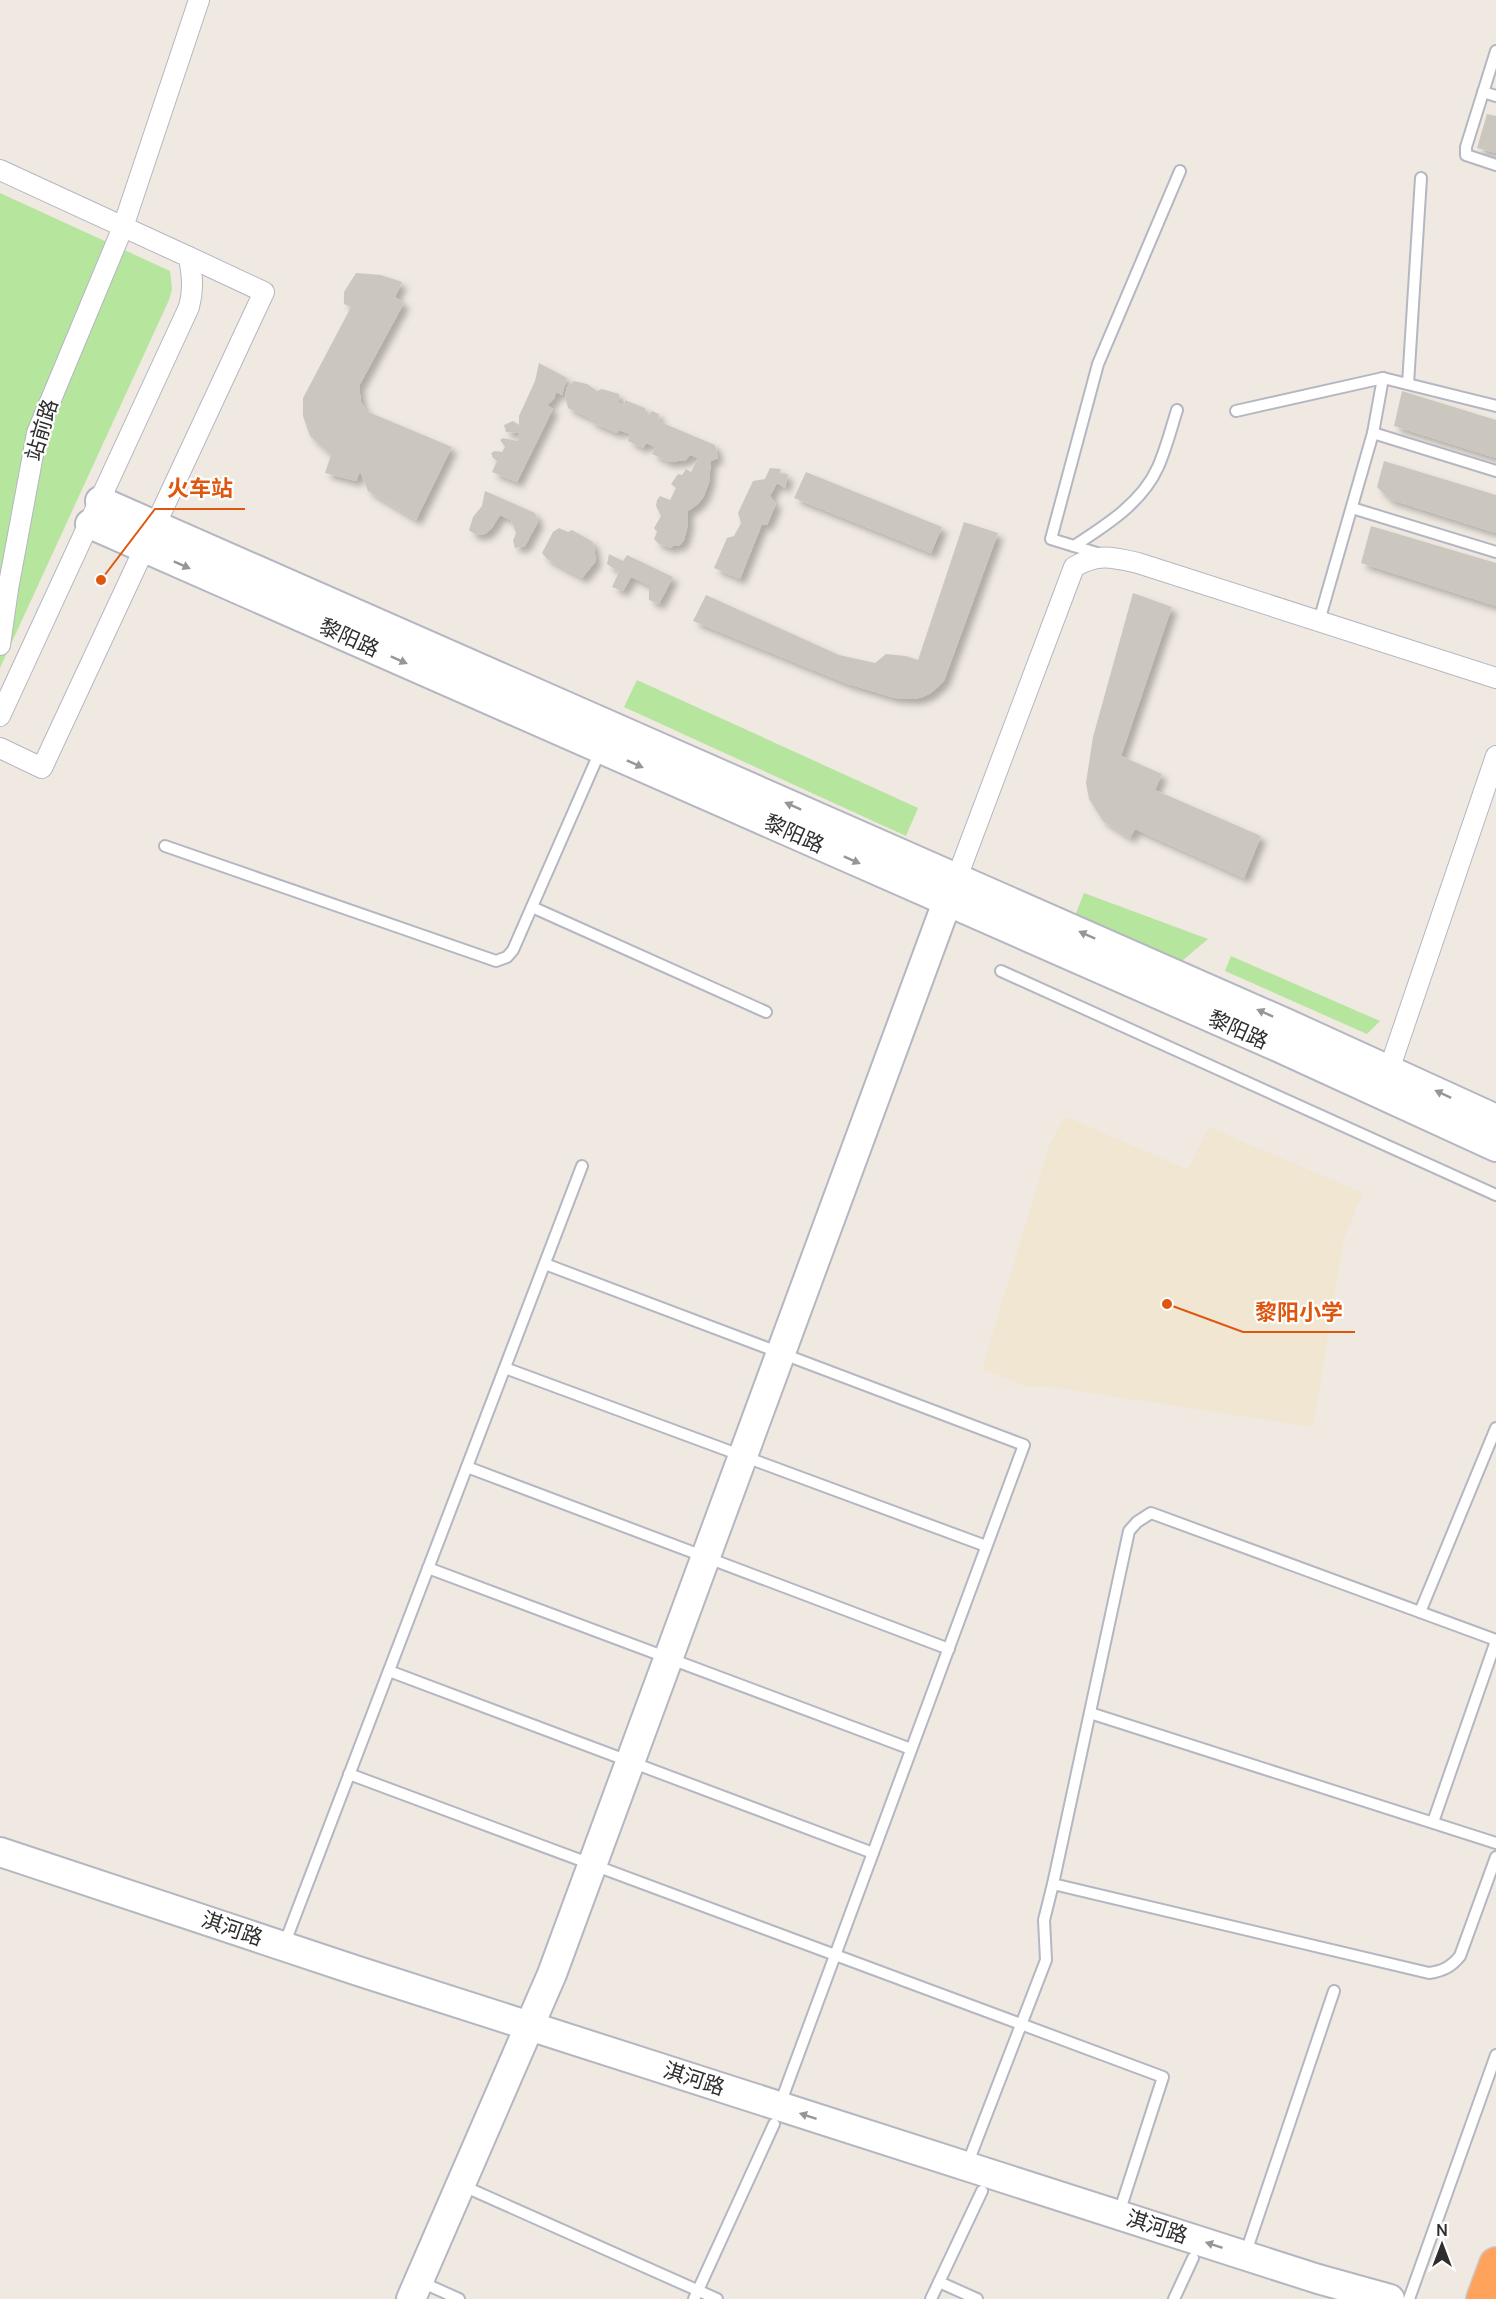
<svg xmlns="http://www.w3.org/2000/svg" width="1496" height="2299" viewBox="0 0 1496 2299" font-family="Manrope,'Noto Sans SC',sans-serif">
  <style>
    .education { fill: #f0e6d1 }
    .green { fill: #b6e59e }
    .building { fill: #cbc7bf; filter: url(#shadow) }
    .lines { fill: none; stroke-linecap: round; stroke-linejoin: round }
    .lane-casing { stroke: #b4b7c1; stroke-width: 14 }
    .street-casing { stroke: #b4b7c1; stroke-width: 22 }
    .secondary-casing { stroke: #b4b7c1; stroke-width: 32 }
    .highway-casing { stroke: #c9c9c9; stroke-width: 36 }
    .lane { stroke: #fff; stroke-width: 10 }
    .street { stroke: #fff; stroke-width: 20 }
    .secondary { stroke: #fff; stroke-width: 28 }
    .highway { stroke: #ffa35c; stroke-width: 33 }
    .oneway { fill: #969696 }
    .labels { text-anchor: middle; stroke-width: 4.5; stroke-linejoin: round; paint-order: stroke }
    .street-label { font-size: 21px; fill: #2e2e2e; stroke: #fff }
    .leader { fill: none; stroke: #df570e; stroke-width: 2 }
    .callout-dot { fill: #df570e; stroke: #fff; stroke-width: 2 }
    .callout-label { font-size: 22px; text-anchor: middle; font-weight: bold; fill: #df570e; stroke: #fff; stroke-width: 4.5; stroke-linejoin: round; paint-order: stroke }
  </style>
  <defs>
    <filter id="shadow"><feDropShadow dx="5.5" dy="5.5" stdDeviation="3" flood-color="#0004"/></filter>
  </defs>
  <rect width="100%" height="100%" fill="#efe9e1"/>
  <path class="education" d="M1065 1116 1188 1170 1209 1127 1363 1193 1344 1238 1313 1427 1052 1387H1028L982 1369 1049 1146Z"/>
  <g class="green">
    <path d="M0 193 170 271 172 289 169 300 0 668Z"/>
    <path d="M637 680 918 808 906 836 624 707Z"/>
    <path d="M1084 893 1208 939 1176 966 1071 926Z"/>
    <path d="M1231 956 1380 1021 1367 1034 1225 971Z"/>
  </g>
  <g class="building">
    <path d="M1487 114 1496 116V153L1477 148Z"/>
    <path d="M356 273 381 275 402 282 395 297 404 303 359 386 361 402 366 411 452 447 416 520 368 491 360 471 356 481 325 473 331 455 310 436 303 416V398L351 307 344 304V292Z"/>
    <path d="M539 363 567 378 562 395 556 392 554 399 547 405 553 409 517 482 492 472 497 461 493 458 491 453 495 451 502 452 505 447 500 440 503 438 518 441 519 433 506 432 504 425 513 421 519 425V416L535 381Z"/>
    <path d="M574 381 587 384 597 391 602 389 619 394V403L624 405 625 400 645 408V414L648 415 652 411 659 414 658 421 715 445 718 458 711 461 709 482 704 496 698 504 688 511V525L684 540 679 546 674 545 671 548 659 544 654 539 657 532 654 528 661 516 656 506 657 500 660 496 670 500 676 488 671 484 678 474 682 475 686 469 691 472 698 458 690 455 686 460 669 462 652 454 655 447 646 443 643 448 628 441 630 434 619 430 617 433 591 422 592 419 568 408 565 395 567 387Z"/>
    <path d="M1402 391 1496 420V458L1394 426Z"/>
    <path d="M1384 461 1496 495V533L1389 499 1377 487Z"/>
    <path d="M770 468 781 469 780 473 788 474 785 488 777 483 770 496 776 504 767 525 762 524 740 579 714 568 727 538 734 536 741 523 738 513 753 481 765 479Z"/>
    <path d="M806 472 942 527 931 553 794 498Z"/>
    <path d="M485 491 535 513 538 522 525 546 515 548 513 541 516 533 511 520 500 515 492 528 485 534 476 535 469 530 473 517 482 506Z"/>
    <path d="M964 522 998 533 944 681 931 693 923 697 915 699 895 698 848 684 693 621 706 595 839 655 875 663 886 654 906 656 918 660Z"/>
    <path d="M1371 526 1496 563V606L1361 563Z"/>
    <path d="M559 528 568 532 572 530 593 542 596 561 582 578 547 559 542 553 553 532Z"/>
    <path d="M609 554 623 561 627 555 673 577 659 604 649 600V585L631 577 623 591 612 587 619 572 607 564Z"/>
    <path d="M1133 593 1172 607 1121 756 1162 774 1155 790 1261 836 1244 878 1135 829 1130 838 1103 821 1089 799 1086 783 1093 737Z"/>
  </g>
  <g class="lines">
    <g class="lane-casing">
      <g id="lane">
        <path d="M1496 51 1466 147V155L1496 165"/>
        <path d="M1483 92 1496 96"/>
        <path d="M1408 384 1421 178"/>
        <path d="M1236 411 1383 378 1496 406"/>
        <path d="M1373 433 1496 471"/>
        <path d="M1352 508 1496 552"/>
        <path d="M1074 546C1105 526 1142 503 1158 467 1166 449 1171 429 1177 410"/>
        <path d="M1100 554 1051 539 1098 364 1180 171"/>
        <path d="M1319 621 1373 433 1383 378"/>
        <path d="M165 846 496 961 507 957 513 950 601 749"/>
        <path d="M532 907 766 1012"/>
        <path d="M1001 971 1496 1195"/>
        <path d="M545 1264 1024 1445 780 2104"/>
        <path d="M505 1368 986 1546"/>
        <path d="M467 1467 949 1649"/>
        <path d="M428 1568 911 1749"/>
        <path d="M1420 1612 1496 1428"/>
        <path d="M1496 1640 1151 1513 1137 1522 1129 1531 1053 1884 1429 1973C1443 1971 1451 1967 1460 1956L1496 1857"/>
        <path d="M389 1671 873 1853"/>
        <path d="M1090 1713 1496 1843"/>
        <path d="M349 1774 1163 2077 1119 2213"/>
        <path d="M1433 1822 1496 1641"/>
        <path d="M284 1945 582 1166"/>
        <path d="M967 2165 1046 1960 1044 1920 1053 1884"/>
        <path d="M461 2185 717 2299"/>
        <path d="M1245 2255 1334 1991"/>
        <path d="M419 2281 459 2299"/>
        <path d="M694 2299 774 2124"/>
        <path d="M931 2299 939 2282"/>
        <path d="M977 2299 939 2282 982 2191"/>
        <path d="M1174 2299 1193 2258"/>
        <path d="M1409 2299 1496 2055"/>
      </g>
    </g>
    <g class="street-casing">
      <g id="street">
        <path d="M0 170 189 257C192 275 194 289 189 307L0 716"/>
        <path d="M0 645 8 589 37 433 123 227 199 0"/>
        <path d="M0 748 42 768 264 292 189 257"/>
        <path d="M953 888 1074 567C1098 553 1112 557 1138 563L1496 678"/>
        <path d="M1389 1070 1496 756"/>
      </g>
    </g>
    <g class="secondary-casing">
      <g id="secondary">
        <path d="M100 501 1288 1024 1496 1119"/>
        <path d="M90 524 1278 1047 1496 1147"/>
        <path d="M0 1852 358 1971 1318 2279 1390 2299"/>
        <path d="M411 2299 552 1974 947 902"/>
      </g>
    </g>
    <g class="highway-casing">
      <path id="highway" d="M1483 2299 1496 2264"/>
    </g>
    <use href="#lane" class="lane"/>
    <use href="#street" class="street"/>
    <use href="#secondary" class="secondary"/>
    <use href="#highway" class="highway"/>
  </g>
  <defs><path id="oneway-solid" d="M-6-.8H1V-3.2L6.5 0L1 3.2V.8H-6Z" transform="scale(1.5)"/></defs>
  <g class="oneway">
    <use href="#oneway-solid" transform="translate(182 565) rotate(24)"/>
    <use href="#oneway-solid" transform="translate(399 660) rotate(24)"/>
    <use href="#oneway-solid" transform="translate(635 764) rotate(24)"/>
    <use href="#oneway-solid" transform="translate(793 806) rotate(-156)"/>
    <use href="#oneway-solid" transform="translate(852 860) rotate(24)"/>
    <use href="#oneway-solid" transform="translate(1087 935) rotate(-156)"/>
    <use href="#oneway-solid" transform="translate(1265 1013) rotate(-156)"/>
    <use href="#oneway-solid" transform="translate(1443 1094) rotate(-155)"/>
    <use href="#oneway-solid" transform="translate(808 2116) rotate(-162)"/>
    <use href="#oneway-solid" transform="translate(1214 2245) rotate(-162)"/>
  </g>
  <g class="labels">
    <g class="street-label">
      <text transform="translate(42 430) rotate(-73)" y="7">站前路</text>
      <text transform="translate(349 638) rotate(24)" y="7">黎阳路</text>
      <text transform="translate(794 834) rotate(24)" y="7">黎阳路</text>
      <text transform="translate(1238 1030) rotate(24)" y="7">黎阳路</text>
      <text transform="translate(232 1929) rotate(19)" y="7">淇河路</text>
      <text transform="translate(694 2079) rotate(18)" y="7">淇河路</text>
      <text transform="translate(1157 2227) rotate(18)" y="7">淇河路</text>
    </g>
  </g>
  <path class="leader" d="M101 580L155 509H245M1167 1304L1243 1332H1355"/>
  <g class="callout-dot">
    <circle cx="101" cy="580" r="6"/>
    <circle cx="1167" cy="1304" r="6"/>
  </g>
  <g class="callout-label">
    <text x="200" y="496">火车站</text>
    <text x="1299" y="1320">黎阳小学</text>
  </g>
  <g transform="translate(1442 2245)" stroke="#ffffff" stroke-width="4.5" paint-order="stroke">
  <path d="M0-4.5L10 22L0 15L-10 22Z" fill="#2e2e2e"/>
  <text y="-9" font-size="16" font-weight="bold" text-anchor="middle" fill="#2e2e2e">N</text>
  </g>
</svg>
